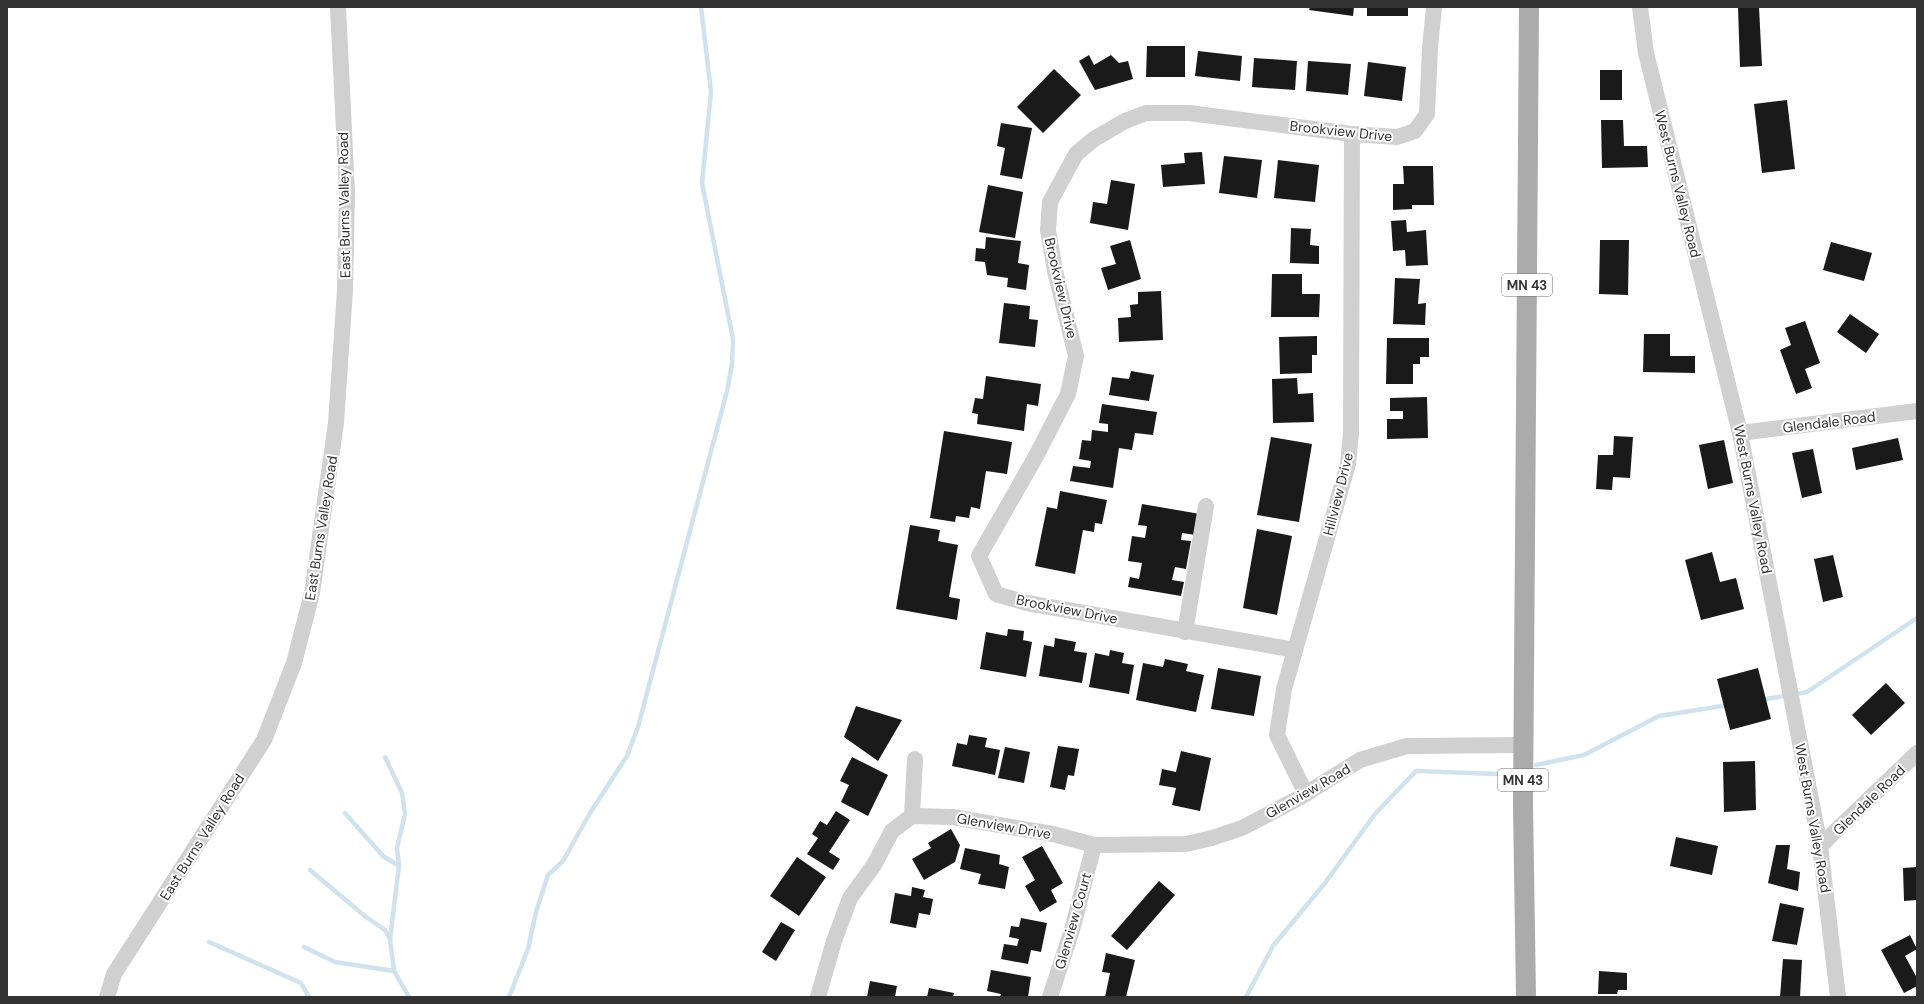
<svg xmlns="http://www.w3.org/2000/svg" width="1924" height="1004" viewBox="0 0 1924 1004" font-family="'DM Sans',sans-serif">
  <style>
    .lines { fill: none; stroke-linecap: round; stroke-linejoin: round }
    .stream { stroke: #cfe2ee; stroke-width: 4.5 }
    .building { fill: #1a1a1a }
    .minor { stroke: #d0d0d0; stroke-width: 16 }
    .major { stroke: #ababab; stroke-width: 20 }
    .labels { text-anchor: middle; stroke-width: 4; stroke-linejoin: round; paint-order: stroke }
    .shield { fill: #fff; stroke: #707070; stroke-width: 1 }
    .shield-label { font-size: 13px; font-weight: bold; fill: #333 }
    .street-label { font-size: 14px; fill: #333; stroke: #fff }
  </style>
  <rect width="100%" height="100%" fill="#fff"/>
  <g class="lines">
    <g class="stream">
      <path d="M1760 700 1807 692 1917 618"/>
      <path d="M385 757 402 793 405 814 397 848 399 866 390 939 394 971 409 997"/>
      <path d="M1536 765 1584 755 1659 716 1729 705"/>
      <path d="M345 813 383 856 399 866"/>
      <path d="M310 870 366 917 385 930 390 939"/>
      <path d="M209 942 301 983 309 997"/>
      <path d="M304 947 335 962 394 971"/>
      <path d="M509 997 528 949 536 912 548 875 563 861 590 813 627 756 638 727 727 391 732 364 733 339 702 183 711 92 701 7"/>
      <path d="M1246 997 1273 946 1325 883 1375 814 1416 771 1496 774 1510 771"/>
    </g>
  </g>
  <g class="building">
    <path d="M1310 7H1354L1353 16 1309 10Z"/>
    <rect x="1367" y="7" width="41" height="9"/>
    <path d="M1738 7H1759L1762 66 1740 67Z"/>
    <path d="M1147 46H1185V77H1146Z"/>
    <path d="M1198 51 1242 56 1240 81 1195 76Z"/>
    <path d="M1089 55 1094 65 1111 55 1119 63 1128 61 1133 79 1095 90 1079 61Z"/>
    <path d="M1254 58 1297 61 1295 90 1252 87Z"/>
    <path d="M1308 61 1351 64 1348 95 1306 91Z"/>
    <path d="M1368 62 1406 67 1402 101 1364 96Z"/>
    <path d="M1054 69 1081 95 1043 133 1017 107Z"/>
    <rect x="1600" y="70" width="22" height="30"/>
    <path d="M1787 100 1795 169 1762 173 1754 104Z"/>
    <path d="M1601 120H1623L1624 146H1647L1648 167 1602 168Z"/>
    <path d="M1001 123 1032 128 1022 179 1000 175 1005 148 997 146Z"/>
    <path d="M1202 152 1205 184 1163 187 1161 165 1185 163 1184 153Z"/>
    <path d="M1224 156 1262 160 1257 198 1219 193Z"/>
    <path d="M1278 160 1319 165 1315 202 1274 198Z"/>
    <path d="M1403 166H1433L1434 205H1412V209L1393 210V184H1404Z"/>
    <path d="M1111 180 1135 184 1128 230 1090 223 1093 202 1107 204Z"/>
    <path d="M988 185 1023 192 1015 238 979 232Z"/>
    <path d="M1406 220 1407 232 1426 230 1428 265 1406 266 1405 250 1393 251 1391 221Z"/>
    <path d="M1291 228 1311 229 1310 245 1319 246V264L1290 263Z"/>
    <path d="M986 237 1021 241 1018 263 1029 265 1026 290 1007 287 1008 278 987 275 985 262 975 261 976 248 985 249Z"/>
    <path d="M1130 240 1141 279 1108 290 1101 268 1116 264 1110 246Z"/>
    <path d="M1600 240H1629L1628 295 1599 294Z"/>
    <path d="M1831 242 1872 253 1864 281 1823 270Z"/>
    <path d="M1272 274H1302V294H1320L1319 317H1271Z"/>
    <path d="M1395 278 1420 279 1418 304 1426 303 1425 325 1393 324Z"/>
    <path d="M1161 291 1163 340 1119 342 1118 318 1131 317 1130 305 1138 304V292Z"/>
    <path d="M1004 303 1030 306 1029 319 1038 320 1035 347 999 343Z"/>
    <path d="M1850 314 1879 334 1866 353 1837 332Z"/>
    <path d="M1805 321 1820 363 1805 369 1812 388 1796 394 1780 350 1791 345 1785 328Z"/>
    <path d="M1644 334H1670V356H1695V373L1643 372Z"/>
    <path d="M1317 336V355H1312V373L1280 374 1279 337Z"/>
    <path d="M1387 338H1429V357H1420V364H1413V384H1386Z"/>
    <path d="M1131 371 1154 375 1149 401 1109 395 1112 377 1129 379Z"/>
    <path d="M986 376 1041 384 1038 406 1027 404 1024 431 977 424 978 414 972 413 975 398 983 399Z"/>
    <path d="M1297 378 1298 394 1313 393 1314 422 1273 423 1272 379Z"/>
    <path d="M1427 397 1428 438 1387 439V419H1403V411H1390V398Z"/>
    <path d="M1102 404 1157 412 1153 435 1135 433 1132 450 1119 448 1113 488 1070 481 1073 466 1090 468 1091 461 1079 459 1082 440 1091 441 1092 430 1108 432V424L1099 423Z"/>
    <path d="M944 431 1012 442 1007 474 986 471 980 509 971 507 969 518 956 516 955 522 930 518Z"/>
    <path d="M1614 436 1633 437 1630 478 1613 477 1612 490 1596 489 1598 455H1613Z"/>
    <path d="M1271 437 1312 444 1299 522 1257 515Z"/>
    <path d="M1898 438 1903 460 1856 470 1852 448Z"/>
    <path d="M1724 440 1733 483 1708 489 1699 445Z"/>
    <path d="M1813 449 1822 493 1802 498 1792 453Z"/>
    <path d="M1060 491 1107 500 1102 524 1095 523 1094 532 1083 530 1075 574 1035 566 1047 507 1057 509Z"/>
    <path d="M1142 504 1200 514 1196 535 1182 533 1181 540 1191 541 1186 569 1175 567 1172 580 1184 582 1181 596 1128 587 1130 577 1139 579 1142 563 1128 561 1132 536 1145 538 1147 526 1138 525Z"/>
    <path d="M910 525 940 530 938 541 958 545 949 597 960 599 957 620 896 609Z"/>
    <path d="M1257 529 1292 536 1277 615 1243 608Z"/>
    <path d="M1712 552 1720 582 1736 578 1744 609 1701 620 1685 560Z"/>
    <path d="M1833 555 1843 597 1823 602 1814 559Z"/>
    <path d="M1008 629 1024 631 1023 640 1032 642 1026 677 980 669 986 632 1007 636Z"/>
    <path d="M1055 638 1076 642 1074 651 1087 653 1082 683 1039 676 1044 645 1054 647Z"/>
    <path d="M1110 650 1124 653 1122 663 1134 665 1129 694 1089 687 1095 653 1109 656Z"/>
    <path d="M1165 659 1188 664 1186 671 1204 675 1196 712 1136 700 1143 663 1163 667Z"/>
    <path d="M1218 668 1261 676 1254 716 1211 709Z"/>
    <path d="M1758 668 1771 719 1730 730 1717 679Z"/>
    <path d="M1886 683 1905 703 1871 735 1852 715Z"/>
    <path d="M856 706 902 720 878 761 844 737Z"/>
    <path d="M969 735 987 738 985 747 1000 750 995 775 952 766 957 743 967 745Z"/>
    <path d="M1058 746 1079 749 1074 776 1068 775 1065 790 1050 787Z"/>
    <path d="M1005 747 1030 752 1024 783 998 778Z"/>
    <path d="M1181 751 1211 758 1200 811 1172 805 1176 788 1159 785 1162 769 1176 772Z"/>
    <path d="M852 757 888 775 868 816 841 802 849 785 840 781Z"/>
    <path d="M1755 761 1756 810 1724 812 1723 762Z"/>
    <path d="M836 811 850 820 829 852 840 859 833 870 807 854 818 838 812 834 820 821 827 825Z"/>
    <path d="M951 829 960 845 955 862 924 880 912 859 931 848 928 843Z"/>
    <path d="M1676 837 1718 846 1712 875 1670 866Z"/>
    <path d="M1776 845H1790L1787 869 1800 872 1798 891 1768 883Z"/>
    <path d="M1042 846 1063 883 1051 890 1057 902 1040 912 1025 886 1035 880 1022 857Z"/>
    <path d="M965 848 1000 855 999 864 1009 867 1005 889 978 884 981 874 960 869Z"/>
    <path d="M797 857 826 877 799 916 770 896Z"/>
    <path d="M1917 867V900L1904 901 1903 868Z"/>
    <path d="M1159 881 1175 895 1127 950 1111 936Z"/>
    <path d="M912 887 925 890 923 897 933 899 930 915 919 913 916 928 890 923 895 893 911 896Z"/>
    <path d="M1780 903 1804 908 1797 945 1772 941Z"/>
    <path d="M1021 918 1047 923 1041 952 1031 950 1028 964 1001 959 1004 944 1017 946 1019 939 1009 937 1011 926 1019 927Z"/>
    <path d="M781 922 795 930 776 961 762 952Z"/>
    <path d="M1910 935 1917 949 1905 956 1917 978V986L1904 993 1881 950Z"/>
    <path d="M1106 953 1135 960 1126 997H1105L1110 973 1102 972Z"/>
    <path d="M1783 959 1802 960 1800 997H1780Z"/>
    <path d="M991 970 1031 977 1028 997H1000L1001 994 987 991Z"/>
    <path d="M1599 971 1627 973V990H1618L1617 994H1598Z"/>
    <path d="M870 981 897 986 895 997H867Z"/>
    <path d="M929 988 954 993 953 997H927Z"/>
  </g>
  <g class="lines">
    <g class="minor">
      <path d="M1640 7 1646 53 1740 433 1820 846 1838 997"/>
      <path d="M1740 433 1917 411"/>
      <path d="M1185 632 1206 506"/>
      <path d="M1295 650 1027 603 996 594 979 556 1035 458 1068 394 1076 356 1055 271 1048 230 1050 202 1076 154 1094 139 1125 121 1146 113H1189L1352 134 1397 137 1415 131 1427 114 1430 48 1434 7"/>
      <path d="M1306 794 1277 735 1284 689 1348 464 1351 433 1352 134"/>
      <path d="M912 816 915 759"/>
      <path d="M1820 846 1917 753"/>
      <path d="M107 997 114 974 264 740 294 663 312 593 336 423 345 290 347 192 338 7"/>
      <path d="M818 997 834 941 850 898 874 865 892 831 912 816 952 817 1053 834 1094 845 1186 844 1212 838 1242 828 1299 798 1360 760 1407 746 1524 745"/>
      <path d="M1050 997 1072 930 1094 845"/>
    </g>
    <path class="major" d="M1526 997 1523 805 1529 7"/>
  </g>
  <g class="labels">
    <g class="shield">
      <rect x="1502" y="274" width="50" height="22" rx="3"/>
      <rect x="1498" y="769" width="50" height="22" rx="3"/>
    </g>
    <g class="shield-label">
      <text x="1527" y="290">MN 43</text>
      <text x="1523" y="785">MN 43</text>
    </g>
    <g class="street-label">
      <text transform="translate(1341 131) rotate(6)" y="5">Brookview Drive</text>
      <text transform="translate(1678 184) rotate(76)" y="5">West Burns Valley Road</text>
      <text transform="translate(344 205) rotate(-91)" y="5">East Burns Valley Road</text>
      <text transform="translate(1061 288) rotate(77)" y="5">Brookview Drive</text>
      <text transform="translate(1829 422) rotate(-7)" y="5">Glendale Road</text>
      <text transform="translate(1338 494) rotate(-76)" y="5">Hillview Drive</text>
      <text transform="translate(1753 499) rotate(79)" y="5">West Burns Valley Road</text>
      <text transform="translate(321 528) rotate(-81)" y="5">East Burns Valley Road</text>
      <text transform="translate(1067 609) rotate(11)" y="5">Brookview Drive</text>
      <text transform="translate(1308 791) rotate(-30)" y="5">Glenview Road</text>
      <text transform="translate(1869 800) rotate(-44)" y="5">Glendale Road</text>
      <text transform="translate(1813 818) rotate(80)" y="5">West Burns Valley Road</text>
      <text transform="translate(1004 826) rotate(10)" y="5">Glenview Drive</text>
      <text transform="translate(202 837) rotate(-58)" y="5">East Burns Valley Road</text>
      <text transform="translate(1073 921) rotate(-74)" y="5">Glenview Court</text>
    </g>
  </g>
  <rect width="1924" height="1004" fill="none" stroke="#333333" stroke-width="16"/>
</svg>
